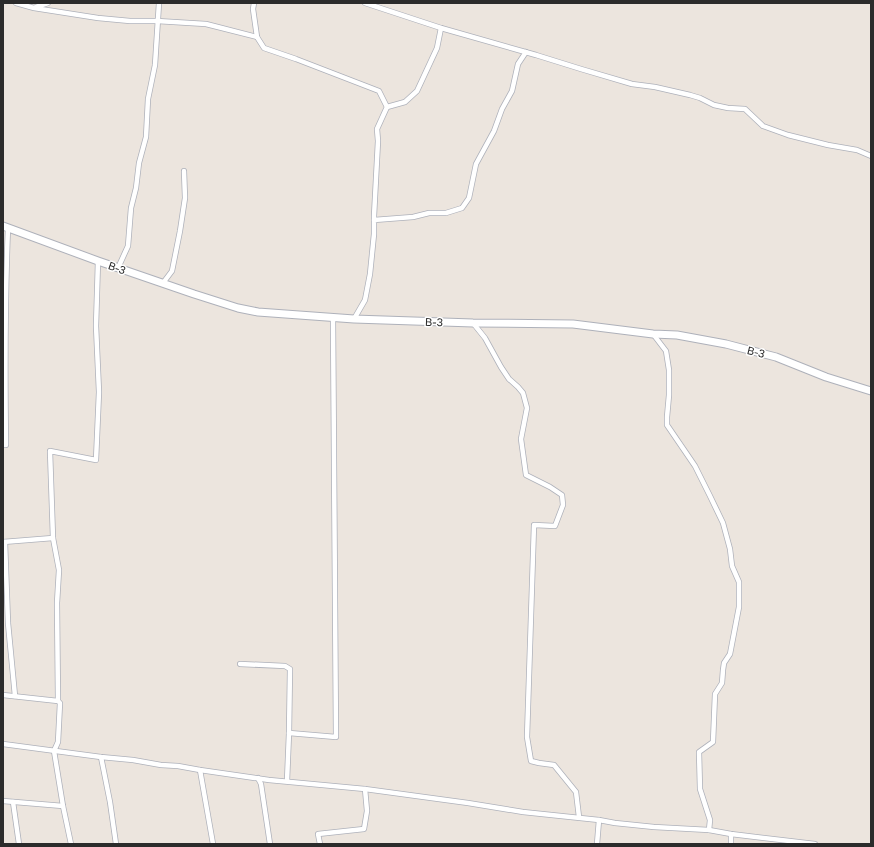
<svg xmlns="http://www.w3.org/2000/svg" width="874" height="847" viewBox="0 0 874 847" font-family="'Golos Text',sans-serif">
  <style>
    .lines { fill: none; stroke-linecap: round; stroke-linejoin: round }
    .street-casing { stroke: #aeb1ba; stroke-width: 6 }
    .secondary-casing { stroke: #aeb1ba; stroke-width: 9 }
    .street { stroke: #fff; stroke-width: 4.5 }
    .secondary { stroke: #fff; stroke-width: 7 }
    .labels { text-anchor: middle; stroke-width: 3; stroke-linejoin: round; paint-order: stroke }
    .street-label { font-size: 11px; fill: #2b2b2b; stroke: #fff }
  </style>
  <rect width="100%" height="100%" fill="#ece5de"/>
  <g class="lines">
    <g class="street-casing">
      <g id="street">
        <path d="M16 3 34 8 98 18 130 21H157L206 24 257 37"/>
        <path d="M254 3 253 9 257 37 264 48 296 59 379 91 387 107 377 129 378 141 374 216V220"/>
        <path d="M365 3 441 28 536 55 581 69 632 84 655 87 690 95 700 98 714 105 728 108 745 109 763 126 788 135 828 145 857 150 871 156"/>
        <path d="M36 7 48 3"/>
        <path d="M387 107 405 102 417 91 437 48 441 28"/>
        <path d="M118 268 128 246 131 208 136 188 139 163 146 137 148 99 155 65 159 3"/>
        <path d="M163 283 172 271 180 231 185 198 184 171"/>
        <path d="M354 319 365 300 370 274 374 234V220L413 217 429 213H446L462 208 469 198 476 164 494 131 502 109 512 91 518 64 526 52"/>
        <path d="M473 323 485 338 501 367 509 379 518 387 523 393 527 408 521 439 526 475 550 487 562 495 563 505 555 526 534 525 527 737 531 761 539 763 554 765 576 792 579 817"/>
        <path d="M653 334 666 351 669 370V395L667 417V425L695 466 710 496 723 523 730 549 732 566 739 582V607L730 654 724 663 723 670 722 683 715 694 713 742 699 752 700 789 710 820 709 830"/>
        <path d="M3 445H6C5 373 5 300 8 228"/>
        <path d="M53 538 59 570 57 603 58 701"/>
        <path d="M3 542 53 538 50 451 96 460 99 392 96 326 98 261"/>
        <path d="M5 542 8 623 15 696"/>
        <path d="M240 664 285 666 290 669 289 733 287 781"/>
        <path d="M3 695 58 701 60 703 58 742 54 751 63 806 71 844"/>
        <path d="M289 733 336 737 333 318"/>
        <path d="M3 744 101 757 133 760 161 765 178 766 200 770 269 780 365 789 468 803 523 812 599 820 615 823 654 827 709 830 731 834 815 844"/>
        <path d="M101 757 110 802 116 844"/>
        <path d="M200 770 213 844"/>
        <path d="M258 778 261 784 270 844"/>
        <path d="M3 801 63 806"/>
        <path d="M13 802 19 844"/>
        <path d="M320 844 318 834 364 829 367 811 365 789"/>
        <path d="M597 844 599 820"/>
        <path d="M731 844V834"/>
      </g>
    </g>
    <g class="secondary-casing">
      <path id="secondary" d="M3 226 98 261 194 294 238 308 258 312 354 319 473 323 573 324 653 334 677 335 726 344 776 357 826 377 871 391"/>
    </g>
    <use href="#street" class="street"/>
    <use href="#secondary" class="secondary"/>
  </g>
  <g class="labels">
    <g class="street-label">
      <text transform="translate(117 268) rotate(19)" y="4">B-3</text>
      <text transform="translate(434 322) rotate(2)" y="4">B-3</text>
      <text transform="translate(756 352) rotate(14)" y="4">B-3</text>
    </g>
  </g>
  <rect width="874" height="847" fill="none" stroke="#2b2b2b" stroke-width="8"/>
</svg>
